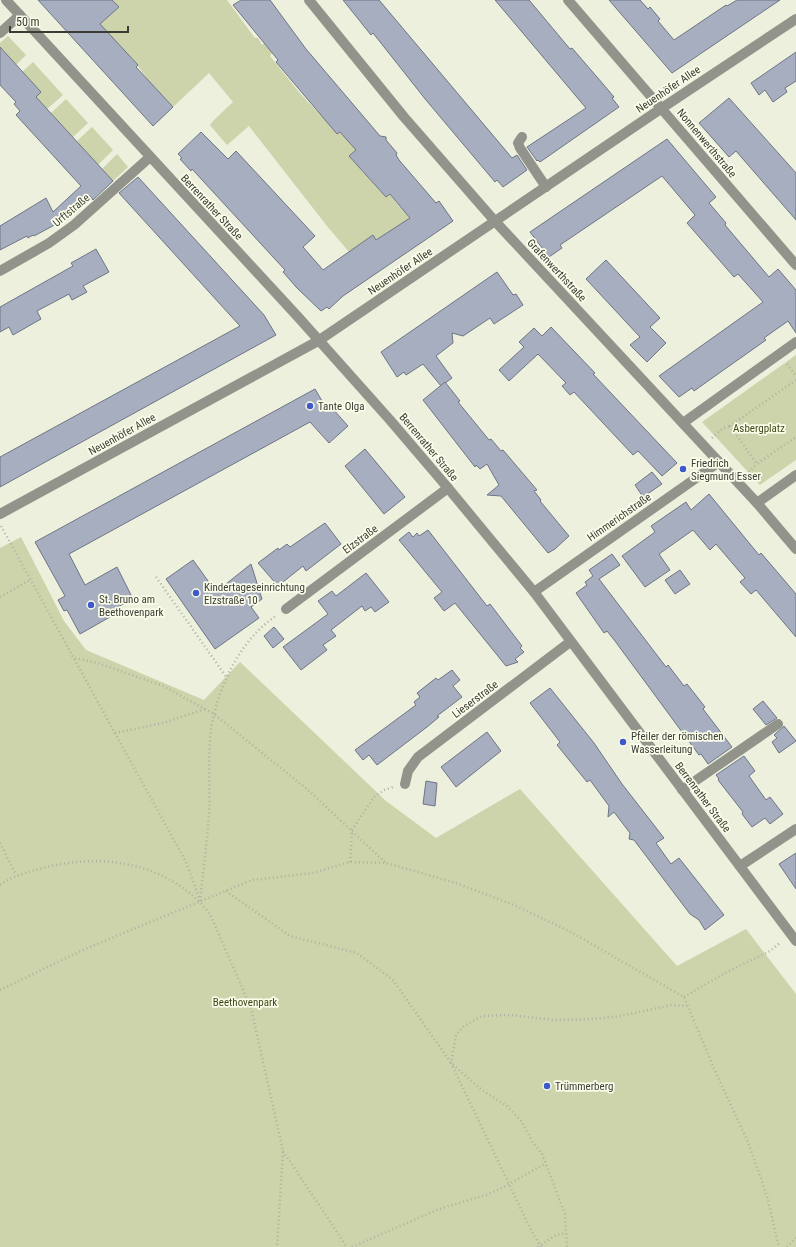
<svg xmlns="http://www.w3.org/2000/svg" width="796" height="1247" viewBox="0 0 796 1247" font-family="'Roboto Condensed',sans-serif">
  <style>
    .green { fill: #cdd3aa }
    .building { fill: #a7aec0; stroke: #6e7585 }
    .lines { fill: none; stroke-linecap: round; stroke-linejoin: round }
    .path { stroke: #aeb1a1; stroke-width: 2.5; stroke-dasharray: 1 3; stroke-linecap: butt }
    .minor { stroke: #92938b; stroke-width: 10 }
    .poi-dot { fill: #3d59cc; stroke: #fafde9; stroke-width: 1.5 }
    .labels { text-anchor: middle; stroke-width: 3.5; stroke-linejoin: round; paint-order: stroke }
    .street-label { font-size: 11px; fill: #3b3d35; stroke: #fafde9 }
    .poi-label { font-size: 11px; fill: #3b3d35; stroke: #fafde9; text-anchor: start }
    .park-label { font-size: 11px; fill: #434819; stroke: #fafde9 }
  </style>
  <rect width="100%" height="100%" fill="#edf0dc"/>
  <g class="green">
    <path d="M112 0H227L255 38H258L262 45 264 43 272 53 270 56 298 91 321 116 324 114 333 124 330 126 337 134 340 132 357 149 349 156 386 197 390 194 399 206 415 217 404 225 402 223 376 240 349 252 327 226 249 126 227 145 210 125 213 121 233 102 209 73 173 107 148 80 132 58 123 53 99 25 119 7Z"/>
    <path d="M8 36 26 55 16 65 0 47V43Z"/>
    <path d="M33 62 63 95 47 109 36 97 41 92 22 72Z"/>
    <path d="M66 99 88 123 73 137 51 113Z"/>
    <path d="M92 127 113 150 98 165 77 141Z"/>
    <path d="M117 154 128 167 113 181 102 169Z"/>
    <path d="M796 355V460L760 485 702 422Z"/>
    <path d="M21 537 64 621 86 650 204 700 240 662 386 801 436 838 520 789 677 966 746 929 796 994V1247H0V548Z"/>
  </g>
  <g class="building">
    <path d="M38 0H112L119 7 100 24 138 65 136 67 173 107 153 126Z"/>
    <path d="M241 0H270L306 49 363 116 380 136 386 137V140L397 153 396 155 399 160 436 203 439 201 453 221 343 296 329 309 327 307 321 311 297 288 283 272 285 270 192 169 191 171 180 159 182 158 178 154 201 132 228 159 236 151 315 236 303 247 323 270 373 235 376 240 410 218 390 194 386 197 349 156 356 150 340 132 337 134 276 62 278 60 233 5Z"/>
    <path d="M343 0H379L512 158 517 155 527 170 503 187 497 180 495 182 426 100 373 33 371 35Z"/>
    <path d="M495 0H529L570 49 572 48 603 84 614 97 612 98 619 107 540 162 538 160 537 161 527 147 586 108Z"/>
    <path d="M609 0H640L648 9 650 7 660 19 658 21 674 40 726 5 727 6 737 0H780L672 73Z"/>
    <path d="M0 47 41 92 36 97 113 181 93 200 89 195 62 221 34 236 33 235 28 238 27 236 0 250V226L46 198 53 212 81 186 16 115 20 111 14 104 16 102 0 85Z"/>
    <path d="M796 52V81L785 88 787 92 773 102 765 90 759 95 751 83Z"/>
    <path d="M729 98 796 173V220L736 151 729 157 699 123Z"/>
    <path d="M667 139 716 197 709 203 726 223 725 225 769 277 778 269 796 290V333L788 321 764 338 766 340 708 381 694 391 692 388 679 397 659 376 763 302 738 274 734 277 687 223 695 215 662 176 560 245 562 248 549 257 530 232Z"/>
    <path d="M138 177 264 315 276 335 0 487V457L240 326 119 193Z"/>
    <path d="M96 249 109 272 83 286 87 292 72 300 69 294 37 311 41 319 13 335 9 327 0 332V307L73 266 71 263Z"/>
    <path d="M606 260 660 318 650 327 666 343 647 362 630 345 640 337 586 279Z"/>
    <path d="M497 272 513 295 516 294 523 305 494 324 490 318 463 336 452 333 453 343 436 356 452 378 441 386 423 364 406 375 404 372 397 377 381 352Z"/>
    <path d="M551 327 595 373 593 374 677 463 662 476 638 451 633 455 574 392 570 395 562 386 566 383 538 354 509 381 499 370 524 347 519 342 534 328 542 336Z"/>
    <path d="M445 382 460 401 458 402 489 440 491 439 501 451 503 450 537 490 534 491 541 500 540 501 569 536 555 549 548 553 501 496 487 495 499 485 487 464 480 469 476 465 475 467 423 400Z"/>
    <path d="M315 389 325 406 332 408 348 426 329 443 310 422 69 554 85 585 117 567 133 599 108 612 110 617 80 634 67 610 64 611 58 600 65 596 35 542Z"/>
    <path d="M365 449 405 497 384 514 345 466Z"/>
    <path d="M652 472 662 484 643 497 635 485Z"/>
    <path d="M709 494 759 555 761 553 796 594V637L756 590 751 594 740 582 745 578 716 544 710 550 693 530 659 554 670 570 645 587 622 556 655 532 651 526 686 502 691 510Z"/>
    <path d="M325 523 341 544 306 571 303 566 278 586 258 563 278 548 279 550 287 544 290 547Z"/>
    <path d="M428 530 487 606 490 604 522 646 520 648 524 652 515 659 518 662 506 666 455 603 444 611 434 598 442 592 399 540 409 532 413 537 417 533 419 536Z"/>
    <path d="M612 554 620 565 599 579 666 667 668 665 684 686 687 684 705 707 703 709 732 747 708 764 701 754 699 755 615 641 607 631 604 633 576 593 587 585 585 582 593 576 589 570Z"/>
    <path d="M193 560 216 592 251 564 262 599 251 607 259 618 215 649 166 579Z"/>
    <path d="M680 570 690 584 675 594 665 580Z"/>
    <path d="M366 573 389 602 375 612 371 607 365 611 362 606 331 630 336 636 323 645 327 650 301 670 283 647 328 614 318 601 332 591 336 596Z"/>
    <path d="M274 627 284 639 273 648 264 636Z"/>
    <path d="M452 670 460 680 453 686 462 697 437 716 439 717 427 727 377 765 369 755 363 760 355 750 416 705 414 702 420 697 417 693 436 678 438 680Z"/>
    <path d="M550 688 594 743 622 784 664 838 656 843 671 864 679 858 724 915 705 930 699 920 690 914 634 840 629 839 630 833 614 812 608 817 609 806 590 780 587 782 557 745 560 742 530 703Z"/>
    <path d="M763 701 777 718 766 725 753 709Z"/>
    <path d="M784 726 796 741 779 753 772 742 777 738 774 735Z"/>
    <path d="M487 732 501 751 456 787 441 767Z"/>
    <path d="M744 756 755 771 749 776 766 800 770 797 783 814 770 824 765 818 752 827 742 814 743 812 718 780 719 779 716 775Z"/>
    <path d="M426 781 437 783 435 806 423 804Z"/>
    <path d="M796 853V889L779 864Z"/>
  </g>
  <g class="lines">
    <g class="path">
      <path d="M787 364 796 376"/>
      <path d="M796 380 730 426 757 464 796 437"/>
      <path d="M712 438 723 428 730 426"/>
      <path d="M746 475 757 464"/>
      <path d="M1 526 186 862 200 901"/>
      <path d="M156 577 227 678"/>
      <path d="M0 597 30 580"/>
      <path d="M75 658 98 663 163 686 214 714 308 790 386 863"/>
      <path d="M115 733 163 723 205 709"/>
      <path d="M0 843 16 875"/>
      <path d="M350 862 352 830 374 797 384 790 393 787"/>
      <path d="M0 885C15 875 25 873 43 868 103 852 170 863 210 914L251 1008 283 1151 277 1247"/>
      <path d="M226 891 290 936 357 953 393 980 451 1063 482 1090 507 1106 522 1122 532 1141 542 1154 565 1214 567 1247"/>
      <path d="M200 901C203 872 207 843 209 814 211 782 206 744 214 714 224 676 243 638 276 616"/>
      <path d="M0 990 85 949 252 880 313 873 350 862 386 863 456 883 514 905 569 931 684 997 716 1073 748 1142 767 1196 779 1247"/>
      <path d="M684 997 727 972 770 951 781 942"/>
      <path d="M283 1151 347 1247"/>
      <path d="M352 1247 439 1209 486 1195 502 1188 546 1163"/>
      <path d="M538 1247 556 1235 566 1233"/>
      <path d="M541 1247 531 1230 451 1063 456 1035 464 1026 482 1016 510 1015 554 1020 593 1019 621 1016 671 1005 687 1006"/>
      <path d="M787 1247 796 1238"/>
    </g>
    <g class="minor">
      <path d="M6 0 299 318 390 420 448 488 534 592 796 941"/>
      <path d="M309 0 404 117 493 219 757 503 796 549"/>
      <path d="M568 0 796 265"/>
      <path d="M0 33 20 15"/>
      <path d="M522 137 518 143 520 148 546 187"/>
      <path d="M0 271 49 243 74 225 150 157"/>
      <path d="M683 423 796 342"/>
      <path d="M757 503 796 475"/>
      <path d="M0 514 318 341 662 108 796 19"/>
      <path d="M534 592 719 462"/>
      <path d="M286 609 448 488"/>
      <path d="M405 784 408 771 418 757 570 642"/>
      <path d="M682 790 778 724"/>
      <path d="M740 866 796 829"/>
    </g>
  </g>
  <g class="poi-dot">
    <circle cx="310" cy="406" r="4"/>
    <circle cx="683" cy="469" r="4"/>
    <circle cx="196" cy="593" r="4"/>
    <circle cx="91" cy="605" r="4"/>
    <circle cx="623" cy="742" r="4"/>
    <circle cx="547" cy="1086" r="4"/>
  </g>
  <g class="labels">
    <g class="street-label">
      <text transform="translate(668 89) rotate(-34)" y="4">Neuenhöfer Allee</text>
      <text transform="translate(707 143) rotate(50)" y="4">Nonnenwerthstraße</text>
      <text transform="translate(212 207) rotate(47)" y="4">Berrenrather Straße</text>
      <text transform="translate(71 210) rotate(-40)" y="4">Urftstraße</text>
      <text transform="translate(557 270) rotate(47)" y="4">Grafenwerthstraße</text>
      <text transform="translate(400 271) rotate(-34)" y="4">Neuenhöfer Allee</text>
      <text transform="translate(122 434) rotate(-29)" y="4">Neuenhöfer Allee</text>
      <text transform="translate(429 447) rotate(50)" y="4">Berrenrather Straße</text>
      <text transform="translate(619 517) rotate(-35)" y="4">Himmerichstraße</text>
      <text transform="translate(360 539) rotate(-37)" y="4">Elzstraße</text>
      <text transform="translate(475 699) rotate(-37)" y="4">Lieserstraße</text>
      <text transform="translate(703 797) rotate(53)" y="4">Berrenrather Straße</text>
    </g>
    <g class="poi-label">
      <text x="318" y="410">Tante Olga</text>
      <text x="691" y="467">Friedrich<tspan x="691" dy="13">Siegmund Esser</tspan></text>
      <text x="204" y="591">Kindertageseinrichtung<tspan x="204" dy="13">Elzstraße 10</tspan></text>
      <text x="99" y="603">St. Bruno am<tspan x="99" dy="13">Beethovenpark</tspan></text>
      <text x="631" y="740">Pfeiler der römischen<tspan x="631" dy="13">Wasserleitung</tspan></text>
      <text x="555" y="1090">Trümmerberg</text>
    </g>
    <g class="park-label">
      <text x="759" y="432">Asbergplatz</text>
      <text x="245" y="1006">Beethovenpark</text>
    </g>
  </g>
  <path d="M10 26v6h118v-6" fill="none" stroke="#3b3d35" stroke-width="2"/>
  <text x="16" y="26" font-size="12" fill="#3b3d35" stroke="#fafde9" stroke-width="3" paint-order="stroke">50 m</text>
</svg>
